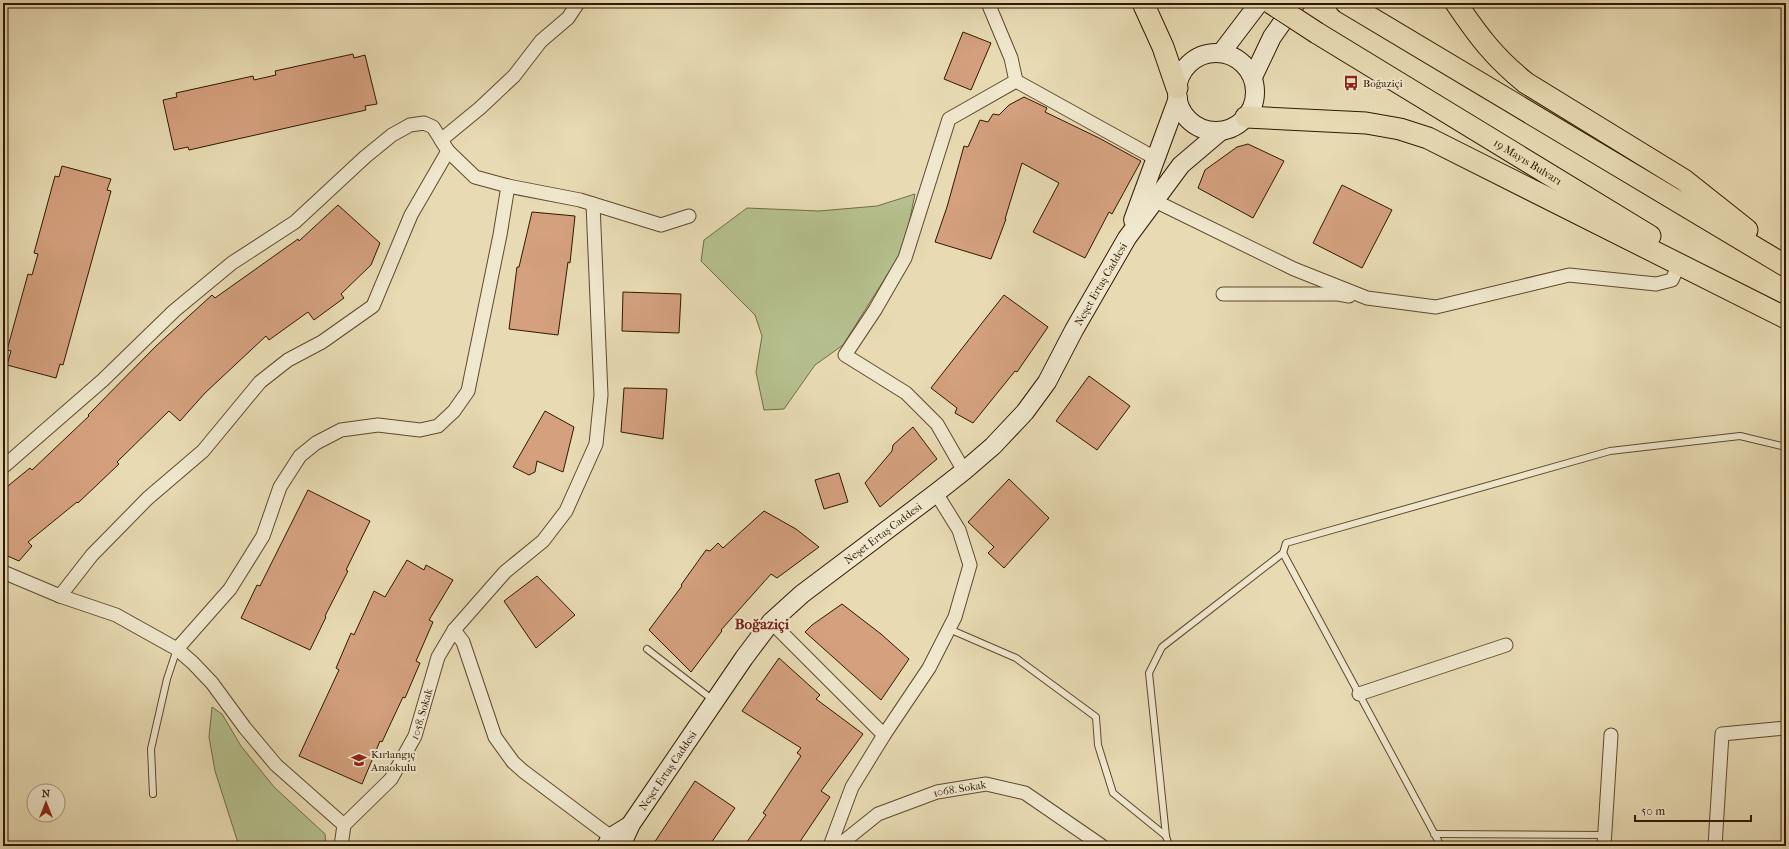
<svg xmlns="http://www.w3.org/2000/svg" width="1789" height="849" viewBox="0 0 1789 849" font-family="'IM FELL French Canon',serif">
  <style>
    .green { fill: #b5c08e; stroke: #726c47 }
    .building { fill: #d4a07e; stroke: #301800 }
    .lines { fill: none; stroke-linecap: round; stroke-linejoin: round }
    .service-casing { stroke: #5e492d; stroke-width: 8 }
    .minor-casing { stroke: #5e492d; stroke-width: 15 }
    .secondary-casing { stroke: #301800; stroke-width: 20 }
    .trunk-casing { stroke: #301800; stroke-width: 23 }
    .service { stroke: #f0e8ce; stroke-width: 6 }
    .minor { stroke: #f0e8ce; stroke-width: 13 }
    .secondary { stroke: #f0e8ce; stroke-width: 18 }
    .trunk { stroke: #e8dbb4; stroke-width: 21 }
    .trunk-bridge-casing { stroke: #301800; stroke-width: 23; stroke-linecap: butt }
    .trunk-bridge { stroke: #e8dbb4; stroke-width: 21 }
    .labels { text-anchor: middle; stroke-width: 4; stroke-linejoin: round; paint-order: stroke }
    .poi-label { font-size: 11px; fill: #301800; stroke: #f0e8ce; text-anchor: start }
    .street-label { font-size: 11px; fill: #301800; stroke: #f0e8ce }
    .district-label { font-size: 15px; font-weight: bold; fill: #7a1f14; stroke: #f0e8ce }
  </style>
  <rect width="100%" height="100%" fill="#e8dbb4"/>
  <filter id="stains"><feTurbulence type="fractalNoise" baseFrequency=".005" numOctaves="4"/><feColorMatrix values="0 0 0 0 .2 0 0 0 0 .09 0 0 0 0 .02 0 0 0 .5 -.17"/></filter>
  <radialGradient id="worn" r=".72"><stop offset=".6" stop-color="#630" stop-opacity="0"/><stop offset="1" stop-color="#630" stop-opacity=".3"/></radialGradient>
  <g class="green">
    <path d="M915 194 904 248 843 345 815 365 784 409 764 410 756 372 762 336 755 315 701 261 704 240 747 208 819 211 877 206Z"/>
    <path d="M212 707 222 714 241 746 274 787 325 834 326 846H239L215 771 209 737Z"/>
  </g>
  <g class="building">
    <path d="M963 32 991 43 971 90 944 79Z"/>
    <path d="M353 54 354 58 365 55 377 104 365 106 366 110 189 150 188 147 174 150 163 100 177 97 176 93 253 76 254 80 276 75 275 71Z"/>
    <path d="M1024 97 1047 108 1045 112 1099 138 1141 161 1112 214 1109 212 1085 258 1033 232 1059 183 1022 163 1005 219H1006L991 259 935 242 947 207 964 146 968 147 980 120 988 122 993 114 999 115 1009 105Z"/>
    <path d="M1248 144 1284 161 1253 218 1198 188 1205 170 1237 147Z"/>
    <path d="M62 166 111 179 107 190 111 191 63 365 60 364 56 378 7 365 11 351 7 350 28 274 32 275 38 254 34 253 55 176 59 177Z"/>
    <path d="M1342 185 1392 210 1362 268 1313 243Z"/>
    <path d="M338 205 380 243 371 265 341 294 344 298 314 320 308 312 269 340 266 336 205 393 180 421 169 411 117 462 119 464 78 503 77 502 28 542 32 546 19 561 3 554V490L30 468 32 470 89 416 88 415 156 346 212 295 215 298 298 239 299 241Z"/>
    <path d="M532 212 575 216 570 263 568 262 558 335 509 329 517 267H519Z"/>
    <path d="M623 292 681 294 679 333 622 331Z"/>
    <path d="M1004 295 1048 327 1017 372 1015 371 973 423 955 413 957 408 931 388Z"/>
    <path d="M1089 376 1130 406 1097 450 1056 421Z"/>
    <path d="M624 388 667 389 663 439 621 432Z"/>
    <path d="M545 411 574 427 563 472 537 461 535 472 529 475 513 467Z"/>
    <path d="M913 427 937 459 880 507 865 483 892 451 893 445Z"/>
    <path d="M839 473 848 502 824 509 815 480Z"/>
    <path d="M1009 479 1049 518 1004 568 988 553 994 547 968 522Z"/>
    <path d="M308 490 370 521 346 570 348 571 325 616 326 617 310 650 241 618 257 585 260 586Z"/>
    <path d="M764 511 796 529 819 547 777 578 771 574 721 630 722 631 691 672 649 630 682 586 681 585 706 550 710 551 718 543 723 548Z"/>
    <path d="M407 560 424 570 426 565 453 580 429 620 433 622 416 661 420 663 405 698 403 697 382 742 380 741 362 784 299 756 339 670 336 668 351 633 354 635 374 591 385 597Z"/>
    <path d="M537 576 575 615 536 648 504 601Z"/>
    <path d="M842 604 881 634 909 659 881 700 805 632 812 625Z"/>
    <path d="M779 658 820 695 816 699 863 734 821 791 830 797 797 846H744L766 815 763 813 801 756 797 753 801 748 742 711Z"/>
    <path d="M695 781 735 808 709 846H652Z"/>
  </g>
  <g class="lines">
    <g class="service-casing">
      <g id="service">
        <path d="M1283 553 1441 846"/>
        <path d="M949 629 1016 658 1096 717 1098 745 1113 793 1166 836 1169 846"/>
        <path d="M647 649 713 700"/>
        <path d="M153 794 151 749 167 679 177 649"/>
        <path d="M1434 834 1605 835"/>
        <path d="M1166 836 1149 673 1162 647 1283 553 1286 543 1610 451 1740 436 1786 447"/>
      </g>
    </g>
    <g class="minor-casing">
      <g id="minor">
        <path d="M1016 81 1155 158"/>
        <path d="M441 140 480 108 514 76 541 41 568 18 578 3"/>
        <path d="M1155 201 1294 269 1367 298 1436 307 1569 275 1656 284 1672 280 1679 264"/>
        <path d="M1223 294H1338L1349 296"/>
        <path d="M3 467 103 380 174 311 232 263 295 222 365 157 392 135 410 125 424 123 433 127 448 151 475 177 508 186 580 200 661 225 689 216"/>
        <path d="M964 471 937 424 906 393 845 355 875 310 905 258 949 119 1016 81 1011 58 988 3"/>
        <path d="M3 572 60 596 116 615 177 649 193 663 212 683 245 728 276 765 344 825"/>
        <path d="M60 596 92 555 148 498 203 451 260 382 288 360 322 342 373 306 411 215 448 151"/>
        <path d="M771 622 884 735"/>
        <path d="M454 630 463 642 495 737 513 762 523 771 611 837"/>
        <path d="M177 649 230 589 263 536 280 487 300 456 316 443 341 430 378 425 420 430 438 426 454 411 468 391 500 235 508 186"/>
        <path d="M1359 694 1506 645"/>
        <path id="s1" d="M344 825 391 779 415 736 438 657 454 630 505 572 543 541 566 511 596 444 601 395 593 204"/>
        <path d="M341 846 344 825"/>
        <path d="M830 846 852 787 884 735 929 668 955 617 970 565 959 530 936 493"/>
        <path id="s2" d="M838 846 878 814 937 792 986 784 1025 793 1102 846"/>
        <path d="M1604 846 1611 735"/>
        <path d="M1715 846 1722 734 1786 728"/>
      </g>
    </g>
    <g class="secondary-casing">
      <g id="secondary">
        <path d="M1221 53 1259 3"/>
        <circle cx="1216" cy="92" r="39"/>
        <path d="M1253 77 1272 37 1296 3"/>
        <path d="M1133 220 1178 98"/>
        <path d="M606 846 611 837 629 826"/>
        <path id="s3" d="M621 846 631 824 744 658 771 622 802 594 936 493 964 471 993 446 1025 412 1047 382 1074 330 1127 238 1181 165 1221 131"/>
      </g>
    </g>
    <g class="trunk-casing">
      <g id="trunk">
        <path d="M1143 3 1163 47 1177 88"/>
        <path d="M1346 3 1786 266"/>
        <path d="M1456 3C1479 37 1495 58 1526 83L1684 180 1747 230"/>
        <path id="s4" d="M1317 33 1650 236"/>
        <path d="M1246 117 1366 123 1400 129 1428 138 1786 318"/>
      </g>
    </g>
    <use href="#service" class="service"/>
    <use href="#minor" class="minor"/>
    <use href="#secondary" class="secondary"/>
    <use href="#trunk" class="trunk"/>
    <g class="trunk-bridge-casing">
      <path id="trunk-bridge" d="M1271 3 1317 33"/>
    </g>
    <use href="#trunk-bridge" class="trunk-bridge"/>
  </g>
  <defs>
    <g id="bus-bare" transform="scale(1.2)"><path d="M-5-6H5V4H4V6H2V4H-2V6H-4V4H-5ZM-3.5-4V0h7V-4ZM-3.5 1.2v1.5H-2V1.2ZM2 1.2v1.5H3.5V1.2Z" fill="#8f2418" stroke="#f0e8ce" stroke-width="2.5" paint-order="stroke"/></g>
    <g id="school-bare" transform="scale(1.2)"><path d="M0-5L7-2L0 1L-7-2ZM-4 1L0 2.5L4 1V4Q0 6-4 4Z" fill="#8f2418" stroke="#f0e8ce" stroke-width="2.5" paint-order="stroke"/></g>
  </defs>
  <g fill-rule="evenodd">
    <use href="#bus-bare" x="1351" y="83"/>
    <use href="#school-bare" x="359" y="760"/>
  </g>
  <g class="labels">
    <g class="poi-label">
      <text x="1363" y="87">Boğaziçi</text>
      <text x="371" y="758">Kırlangıç<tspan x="371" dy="13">Anaokulu</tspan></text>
    </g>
    <g class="street-label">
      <text dy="4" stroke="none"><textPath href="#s4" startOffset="247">19 Mayıs Bulvarı</textPath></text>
      <text dy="4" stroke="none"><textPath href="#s3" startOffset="749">Neşet Ertaş Caddesi</textPath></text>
      <text dy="4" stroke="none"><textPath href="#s3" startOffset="413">Neşet Ertaş Caddesi</textPath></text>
      <text dy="4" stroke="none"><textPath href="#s1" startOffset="138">1058. Sokak</textPath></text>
      <text dy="4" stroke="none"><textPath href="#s3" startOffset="89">Neşet Ertaş Caddesi</textPath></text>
      <text dy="4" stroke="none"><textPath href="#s2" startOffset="137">1068. Sokak</textPath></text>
    </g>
    <g class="district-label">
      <text x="762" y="629">Boğaziçi</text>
    </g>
  </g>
  <rect width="1789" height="849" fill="none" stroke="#e8dbb4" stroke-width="16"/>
  <rect x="4" y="4" width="1781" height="841" fill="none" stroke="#301800" stroke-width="2"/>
  <rect x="8" y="8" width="1773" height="833" fill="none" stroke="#301800"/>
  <g transform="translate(46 803)"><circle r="19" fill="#f0e8ce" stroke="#a3957c"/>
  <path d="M0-3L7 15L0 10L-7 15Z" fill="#8f2418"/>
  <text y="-6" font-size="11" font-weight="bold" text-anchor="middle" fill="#301800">N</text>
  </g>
  <path d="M1635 815v6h116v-6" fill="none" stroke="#301800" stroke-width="2"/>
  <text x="1641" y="815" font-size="12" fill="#301800" stroke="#f0e8ce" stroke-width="3" paint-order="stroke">50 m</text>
  <rect width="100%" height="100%" filter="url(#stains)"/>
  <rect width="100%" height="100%" fill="url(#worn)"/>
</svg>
